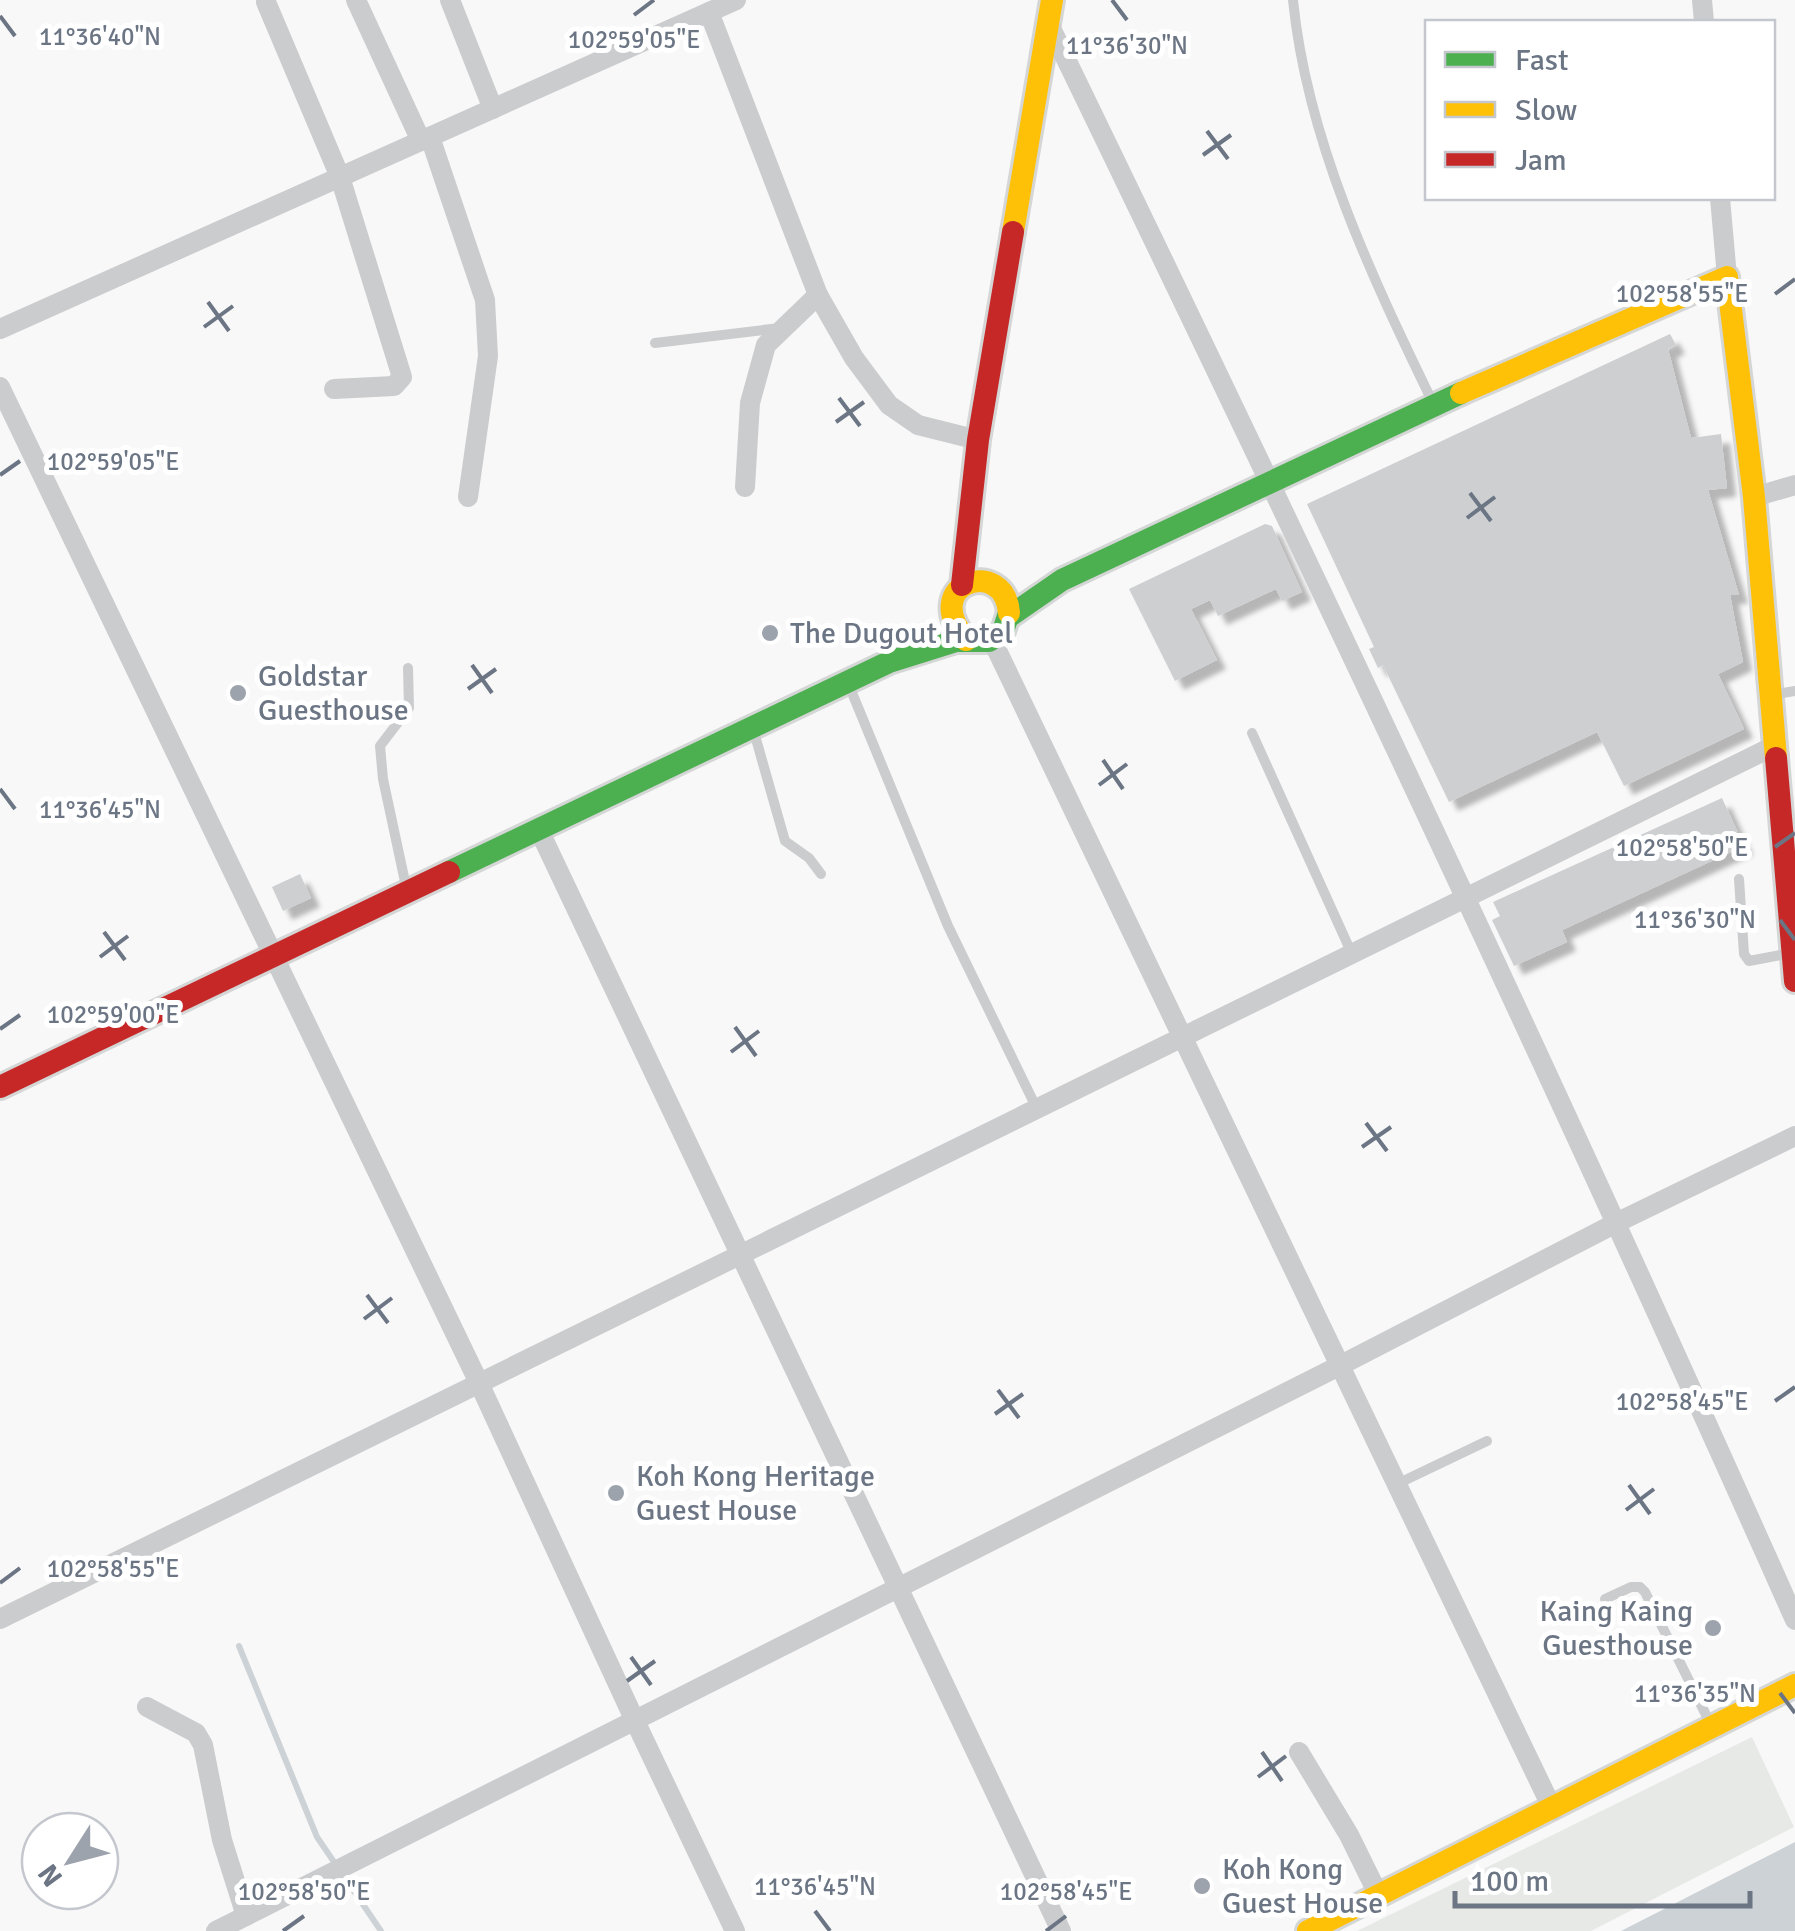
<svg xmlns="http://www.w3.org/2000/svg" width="1795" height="1931" viewBox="0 0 1795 1931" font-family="Signika,sans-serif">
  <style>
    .green { fill: #e6e9e5 }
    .water { fill: #cdd2d6 }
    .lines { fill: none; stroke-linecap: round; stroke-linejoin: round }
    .stream { stroke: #cdd2d6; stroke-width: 6 }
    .building { fill: #cecfd1; filter: url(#shadow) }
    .fast-casing { stroke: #d5d6d6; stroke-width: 28 }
    .slow-casing { stroke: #d5d6d6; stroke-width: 28 }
    .jam-casing { stroke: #d5d6d6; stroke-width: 28 }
    .lane { stroke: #cbccce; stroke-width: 10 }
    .street { stroke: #cbccce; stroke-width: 20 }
    .fast { stroke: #4caf50; stroke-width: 22 }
    .slow { stroke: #ffc107; stroke-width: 22 }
    .jam { stroke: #c62828; stroke-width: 22 }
    .ticks { fill: none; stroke: #6b7584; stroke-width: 4 }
    .poi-dot { fill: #9ca3ad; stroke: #fff; stroke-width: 4 }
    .labels { text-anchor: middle; stroke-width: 10; stroke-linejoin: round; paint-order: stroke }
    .poi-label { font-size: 30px; fill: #6b7584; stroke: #fff; text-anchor: start }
    .ticks-label { font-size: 25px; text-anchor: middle; fill: #6b7584; stroke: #fff; stroke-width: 10; stroke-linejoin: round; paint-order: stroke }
  </style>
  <defs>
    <filter id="shadow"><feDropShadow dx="9" dy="9" stdDeviation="2.5" flood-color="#0004"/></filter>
  </defs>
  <rect width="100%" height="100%" fill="#f8f8f8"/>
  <path class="green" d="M1752 1737 1794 1827 1591 1931H1357Z"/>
  <path class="water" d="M1795 1842V1931H1621Z"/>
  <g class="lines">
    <path class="stream" d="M239 1646 317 1837 381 1931"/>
  </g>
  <g class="building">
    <path d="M1670 334 1676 345 1668 349 1691 438 1721 434 1727 488 1708 490 1739 595H1730L1743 662 1718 674 1744 729 1624 786 1597 732 1449 802 1383 665 1378 668 1369 649 1374 647 1307 504Z"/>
    <path d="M1265 524 1272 526 1302 592 1282 601 1276 589 1218 616 1210 600 1191 609 1217 660 1175 681 1129 589Z"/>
    <path d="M1722 798 1744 846 1562 930 1567 942 1514 966 1492 920 1500 916 1493 902Z"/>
    <path d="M300 874 311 898 283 911 272 887Z"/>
  </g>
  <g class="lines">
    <g class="fast-casing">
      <g id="fast">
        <path d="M1010 616 1062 580 1461 393"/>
        <path d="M449 872 889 662 956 641H989L1003 631 1009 613"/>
      </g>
    </g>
    <g class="slow-casing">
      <g id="slow">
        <path d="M1013 232 1052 0"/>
        <path d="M1461 393 1727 277 1754 497 1776 758"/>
        <path d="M966 640C918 582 1005 556 1009 613"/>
        <path d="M1308 1931 1795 1685"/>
      </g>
    </g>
    <g class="jam-casing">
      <g id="jam">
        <path d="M962 585 978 440 1013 232"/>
        <path d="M1776 758 1795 981"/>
        <path d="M0 1087 449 872"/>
      </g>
    </g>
    <g class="lane">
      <path d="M1293 0C1307 141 1372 277 1433 403"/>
      <path d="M655 343 780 328"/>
      <path d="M848 683 948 926 1037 1109"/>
      <path d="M1771 695 1795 691"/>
      <path d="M754 732 785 841 809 858 821 874"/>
      <path d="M1252 733 1352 954"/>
      <path d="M1739 879 1744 954 1749 961 1791 953"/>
      <path d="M407 891 383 779 380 746 409 708 408 668"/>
      <path d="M1397 1484 1487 1441"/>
      <path d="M1605 1599 1631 1587H1640L1645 1592 1712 1727"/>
    </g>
    <g class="street">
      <path d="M356 0 421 141"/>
      <path d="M450 0 493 109"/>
      <path d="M1702 0 1704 22"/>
      <path d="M266 2 340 177 402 377 394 386 334 389"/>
      <path d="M709 12 818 295 854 358 889 405 918 425 978 440"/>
      <path d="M1048 22C1305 551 1556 1083 1795 1620"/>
      <path d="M430 137 485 300 488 356 468 497"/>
      <path d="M1720 198 1727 277"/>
      <path d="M0 329 736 0"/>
      <path d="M0 387 479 1383 635 1721 735 1931"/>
      <path d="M745 487 750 403 766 345 818 295"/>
      <path d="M1754 497 1795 485"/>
      <path d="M992 640 1553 1810"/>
      <path d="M539 830 1061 1931"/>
      <path d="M0 1619 1774 746"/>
      <path d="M147 1707 196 1733 203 1745 222 1840 246 1916"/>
      <path d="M1299 1752 1349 1835 1379 1896"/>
      <path d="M216 1931 1341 1365 1618 1222 1795 1136"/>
    </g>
    <use href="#fast" class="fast"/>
    <use href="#slow" class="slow"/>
    <use href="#jam" class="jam"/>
  </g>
  <path class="ticks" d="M1112 0 1127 20M634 15 654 0M0 16 15 36M1207 131 1228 159M1203 155 1231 135M1775 294 1795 279M208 302 229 331M204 327 233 306M839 398 860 426M836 422 864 402M0 475 20 461M1470 493 1491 521M1467 518 1495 497M472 665 492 693M468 689 496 669M1103 760 1123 789M1099 785 1127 764M0 789 15 809M1775 847 1795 833M1780 920 1795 940M104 932 125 960M100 957 128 936M735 1027 756 1056M0 1029 20 1015M731 1052 759 1031M1366 1123 1387 1151M1362 1147 1391 1127M367 1295 388 1323M364 1319 392 1298M998 1390 1019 1418M1775 1401 1795 1387M995 1414 1023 1394M1629 1485 1650 1514M1626 1510 1654 1489M0 1583 20 1568M631 1657 651 1685M627 1681 655 1661M1780 1693 1795 1713M1262 1752 1282 1781M1258 1777 1286 1756M815 1911 830 1931M283 1931 304 1916M1046 1931 1066 1916"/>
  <g class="poi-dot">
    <circle cx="770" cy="633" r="10"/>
    <circle cx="238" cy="693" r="10"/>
    <circle cx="616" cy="1493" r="10"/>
    <circle cx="1713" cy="1628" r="10"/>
    <circle cx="1202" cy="1886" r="10"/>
  </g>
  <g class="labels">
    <g class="poi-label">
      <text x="790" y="643">The Dugout Hotel</text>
      <text x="258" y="686">Goldstar<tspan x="258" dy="34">Guesthouse</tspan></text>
      <text x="636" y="1486">Koh Kong Heritage<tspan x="636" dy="34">Guest House</tspan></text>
      <text x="1693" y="1621" text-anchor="end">Kaing Kaing<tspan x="1693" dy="34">Guesthouse</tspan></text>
      <text x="1222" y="1879">Koh Kong<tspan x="1222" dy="34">Guest House</tspan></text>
    </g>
  </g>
  <g class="ticks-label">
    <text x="100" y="45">11°36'40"N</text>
    <text x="634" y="48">102°59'05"E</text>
    <text x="1127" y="54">11°36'30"N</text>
    <text x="1682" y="302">102°58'55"E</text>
    <text x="113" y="470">102°59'05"E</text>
    <text x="100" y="818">11°36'45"N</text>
    <text x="1682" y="856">102°58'50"E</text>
    <text x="1695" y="928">11°36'30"N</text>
    <text x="113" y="1023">102°59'00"E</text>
    <text x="1682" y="1410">102°58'45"E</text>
    <text x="113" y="1577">102°58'55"E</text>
    <text x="1695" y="1702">11°36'35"N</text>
    <text x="815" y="1895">11°36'45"N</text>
    <text x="304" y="1900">102°58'50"E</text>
    <text x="1066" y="1900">102°58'45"E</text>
  </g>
  <rect x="1425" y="20" width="350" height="180" fill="#ffffff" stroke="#c4c8ce" stroke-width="2.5"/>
  <rect x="1445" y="52" width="50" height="15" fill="#4caf50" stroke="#c4c8ce" stroke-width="2.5"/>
  <text x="1515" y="70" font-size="30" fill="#6b7584">Fast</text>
  <rect x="1445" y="102" width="50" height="15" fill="#ffc107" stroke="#c4c8ce" stroke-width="2.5"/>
  <text x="1515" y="120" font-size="30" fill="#6b7584">Slow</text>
  <rect x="1445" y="152" width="50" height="15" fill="#c62828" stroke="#c4c8ce" stroke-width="2.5"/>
  <text x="1515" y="170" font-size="30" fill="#6b7584">Jam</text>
  <g transform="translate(70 1861) rotate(234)"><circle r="48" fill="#ffffff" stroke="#c4c8ce" stroke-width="2.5"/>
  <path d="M0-8L18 38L0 25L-18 38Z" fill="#9ca3ad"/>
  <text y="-15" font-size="28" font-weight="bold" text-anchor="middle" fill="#6b7584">N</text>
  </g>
  <path d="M1455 1891v15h295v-15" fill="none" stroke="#6b7584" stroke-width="5"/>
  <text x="1470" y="1891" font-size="30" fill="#6b7584" stroke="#ffffff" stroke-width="8" paint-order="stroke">100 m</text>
</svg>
